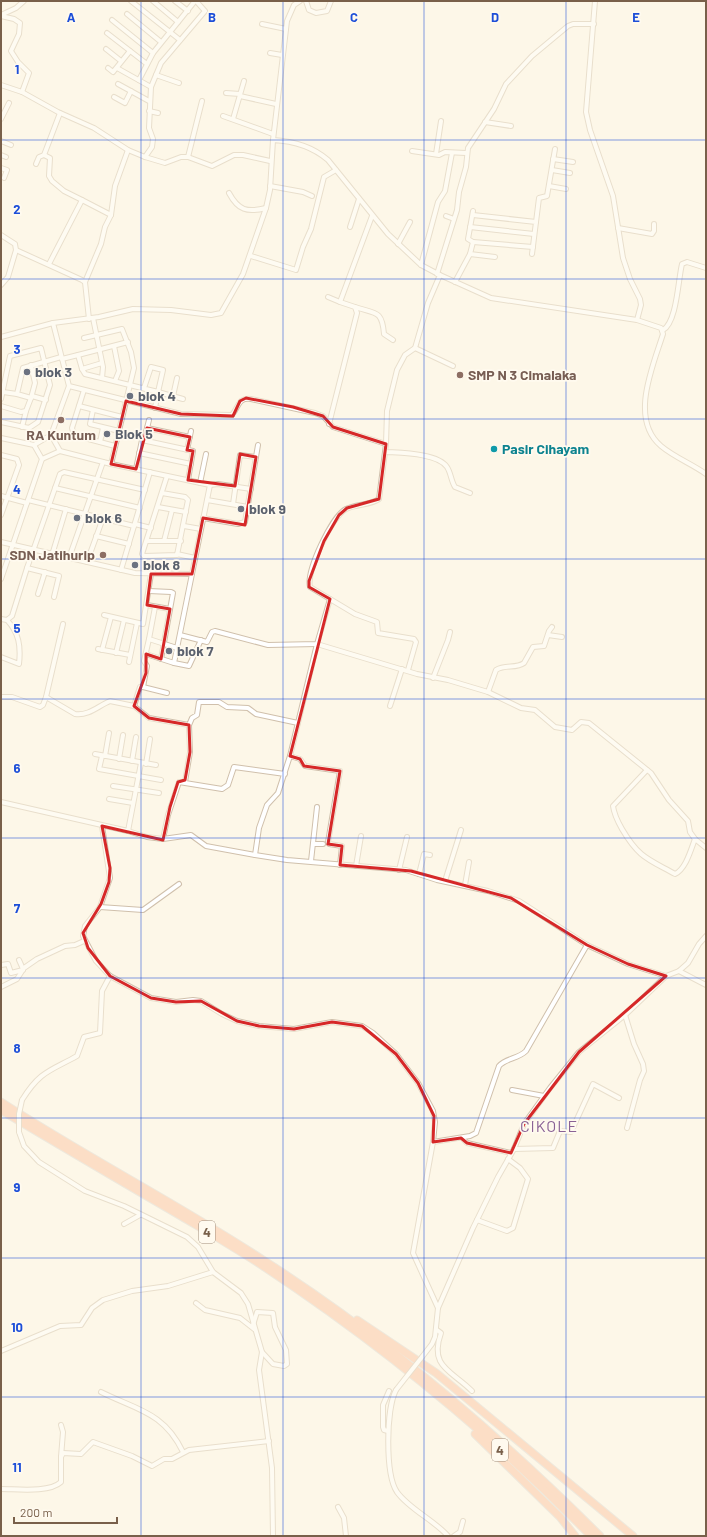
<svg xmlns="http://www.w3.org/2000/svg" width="707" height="1537" viewBox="0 0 707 1537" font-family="Barlow,sans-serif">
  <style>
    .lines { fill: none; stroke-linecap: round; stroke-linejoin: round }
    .minor-casing { stroke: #d0c0ac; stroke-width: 6 }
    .motorway-casing { stroke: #dcd6d0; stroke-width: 9 }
    .minor { stroke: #fff; stroke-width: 4 }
    .motorway { stroke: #fabf9d; stroke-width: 7 }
    .minor-bridge-casing { stroke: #d0c0ac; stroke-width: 6; stroke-linecap: butt }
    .minor-bridge { stroke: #fff; stroke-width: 4 }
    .marked { fill: none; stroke: #d62828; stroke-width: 3; stroke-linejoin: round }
    .grid { fill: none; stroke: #1d4ed8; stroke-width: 1; stroke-opacity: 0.55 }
    .worship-dot { fill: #6b7280; stroke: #fffaef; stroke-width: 1.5 }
    .education-dot { fill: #8d6e63; stroke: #fffaef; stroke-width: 1.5 }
    .culture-dot { fill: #0f9aa8; stroke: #fffaef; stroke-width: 1.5 }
    .labels { text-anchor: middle; stroke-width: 3.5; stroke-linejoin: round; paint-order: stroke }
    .shield { fill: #fffaef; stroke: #a18e7c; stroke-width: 1 }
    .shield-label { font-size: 13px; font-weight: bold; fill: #79604a }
    .worship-label { font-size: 14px; font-weight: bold; fill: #5b616d; stroke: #fffaef; text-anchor: start }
    .education-label { font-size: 14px; font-weight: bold; fill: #785e54; stroke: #fffaef; text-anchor: start }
    .culture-label { font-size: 14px; font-weight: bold; fill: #0d838f; stroke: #fffaef; text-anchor: start }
    .quarter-label { font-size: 16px; letter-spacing: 1px; fill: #8a6295; stroke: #fffaef }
    .grid-label { font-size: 13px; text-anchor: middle; font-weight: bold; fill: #1d4ed8; stroke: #fffaef; stroke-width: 3.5; stroke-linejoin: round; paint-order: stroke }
  </style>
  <rect width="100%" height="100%" fill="#fdf7e8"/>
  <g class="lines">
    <g class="minor-casing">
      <g id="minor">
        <path d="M131 1 180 40"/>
        <path d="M153 1 178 22"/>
        <path d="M175 1 188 11"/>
        <path d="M306 1 309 10 316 13 327 11 331 1"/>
        <path d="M595 1 586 112 590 130 613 196 623 258 630 279 640 299 641 305 637 320"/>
        <path d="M127 14 161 42"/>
        <path d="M1 15 16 8 24 1"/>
        <path d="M1 16 14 19 20 23 19 34 11 51 18 62 29 73 22 92"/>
        <path d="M112 20 153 53"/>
        <path d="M262 24 286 29"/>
        <path d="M107 33 147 64"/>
        <path d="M106 49 121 61"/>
        <path d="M270 53 282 55"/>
        <path d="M108 68 113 72 130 51"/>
        <path d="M117 68 151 87"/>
        <path d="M156 75 179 83"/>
        <path d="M139 80 153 53 195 1"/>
        <path d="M118 84 149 101"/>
        <path d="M1 85 22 92 58 112 94 128 128 150 145 157 165 163 181 157H188L212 166 234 155H243L270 161"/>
        <path d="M226 93 240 94"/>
        <path d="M240 96 276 104"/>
        <path d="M114 97 125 103 131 91"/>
        <path d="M149 111 158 113"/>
        <path d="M223 116 273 134"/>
        <path d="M1 119 9 103"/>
        <path d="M233 119 244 81"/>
        <path d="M485 122 511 126"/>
        <path d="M273 140 287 21 294 5 300 1"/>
        <path d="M1 141 11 145"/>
        <path d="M412 151 439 155 445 152 466 153"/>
        <path d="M436 154 441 121"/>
        <path d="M1 155 6 157"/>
        <path d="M44 155 50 158 49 176 52 181 64 191 82 200 49 264"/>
        <path d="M145 157 152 147 153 139 149 128 151 87 161 63 205 11 196 1"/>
        <path d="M188 157 202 101"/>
        <path d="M553 159 573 162"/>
        <path d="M36 164 39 157 44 155 60 113"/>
        <path d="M1 168 7 170 4 178"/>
        <path d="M552 170 570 173"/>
        <path d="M270 186 303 192 312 196"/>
        <path d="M549 186 566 189"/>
        <path d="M229 193C238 210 247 213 266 208"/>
        <path d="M82 200 111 215"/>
        <path d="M473 215 536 222 532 254"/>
        <path d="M446 216 454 219"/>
        <path d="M536 222 539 198 547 196 555 149"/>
        <path d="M350 227 359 199"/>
        <path d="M470 227 534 234"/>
        <path d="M618 228 652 234 654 231V224"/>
        <path d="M1 235 15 244 16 250 82 280 85 282 89 319"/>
        <path d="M473 242 533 247"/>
        <path d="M398 244 410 222"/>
        <path d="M470 254 473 242 468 239 473 211"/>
        <path d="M251 256 296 270 303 247 311 229 324 177 336 170"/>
        <path d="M421 265 438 202 445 191 452 153"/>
        <path d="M437 274 457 210 459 192 466 167 468 148 494 109 506 84 532 56 568 26 573 24H594"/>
        <path d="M85 282 101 244 105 227 111 215 115 186 128 150"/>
        <path d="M455 282 470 254 495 257"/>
        <path d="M1 285 8 277 16 250"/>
        <path d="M328 297 340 302"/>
        <path d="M355 307C375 314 382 309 384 334L393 340"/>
        <path d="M93 318 103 367 102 378"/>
        <path d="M53 323 69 386 181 414 232 415C239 407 238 397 251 399L315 413 323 416 333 427 386 444 379 499C371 505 356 504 346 509 332 516 306 571 310 587L330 599 317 644 268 645 215 631 212 632 207 642 180 635"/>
        <path d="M663 330C677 322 678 280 682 264L687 262 706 268"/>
        <path d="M1 337 53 323 99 317 133 309 171 310 211 315 221 313 243 274 266 208 270 190 273 140C293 141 313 147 328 160L388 234 421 265 440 275 491 298 637 320 661 328 663 334C653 366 629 419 661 446 674 457 692 464 706 474"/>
        <path d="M114 346 119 371 115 381"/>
        <path d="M415 348 453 366"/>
        <path d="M62 359 78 355"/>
        <path d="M102 363 82 369 78 355 128 342"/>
        <path d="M31 365 35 383 31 398"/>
        <path d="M82 369 85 374 158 392 163 370 151 367 144 388"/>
        <path d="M69 386 51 435 60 451 111 464 134 368 131 352 122 329 84 338"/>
        <path d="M84 390 72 428 73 432 77 436 115 446"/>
        <path d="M3 392 17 394"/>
        <path d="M32 396 46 400"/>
        <path d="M173 396 177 378"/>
        <path d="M1 399 10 356 41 348 50 385 38 422 29 428 1 422"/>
        <path d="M1 406 21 412 26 411 31 398 17 394 23 368 61 357"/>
        <path d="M79 406 122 417"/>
        <path d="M155 408 158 392 183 399"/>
        <path d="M93 410 90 424 119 431"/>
        <path d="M329 424 357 313 355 307 340 302 372 216"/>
        <path d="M22 427 26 411"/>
        <path d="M147 428 190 437"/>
        <path d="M1 438 34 445 51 435"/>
        <path d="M144 440 149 420"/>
        <path d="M100 442 103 428"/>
        <path d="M386 444 387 411 397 370 405 355 415 348 428 303 440 275"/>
        <path d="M34 445 42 459 60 451"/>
        <path d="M187 450 191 431"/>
        <path d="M386 452C400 453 438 453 447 467 451 473 451 481 455 487L470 493"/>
        <path d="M139 453 191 464"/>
        <path d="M1 455 17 459 19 465 1 515"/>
        <path d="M136 469 142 440 193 451 188 480"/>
        <path d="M200 483 206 454"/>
        <path d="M210 485 218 484 251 489"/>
        <path d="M55 488 140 508"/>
        <path d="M162 493 185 497 188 500 177 555 144 556 142 554 167 476"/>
        <path d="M1 496 27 503"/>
        <path d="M28 500 134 526"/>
        <path d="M207 500 248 507"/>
        <path d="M233 504 240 455 256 457"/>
        <path d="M158 507 186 512"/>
        <path d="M203 518 238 524 245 522 258 445"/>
        <path d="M135 524 151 528"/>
        <path d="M184 526 201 529"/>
        <path d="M96 536 129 544"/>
        <path d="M147 541H181"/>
        <path d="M164 541 172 510"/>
        <path d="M1 542 135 573 192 574 210 485 111 464"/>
        <path d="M177 554 195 558"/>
        <path d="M52 555 66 509"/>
        <path d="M69 558 103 462"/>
        <path d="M87 562 103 518"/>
        <path d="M121 570 150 472"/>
        <path d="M1 579 42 459"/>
        <path d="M149 591 171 592 173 593 161 659"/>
        <path d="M38 594 45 572"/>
        <path d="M54 597 59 576 27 568 60 474 64 472 145 490"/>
        <path d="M330 599 355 614 377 622 378 633 414 639 416 642 408 670"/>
        <path d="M147 605 170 609"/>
        <path d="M155 607 149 639 177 648"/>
        <path d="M104 615 143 624 151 574"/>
        <path d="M1 619 7 620 12 616 27 568"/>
        <path d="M548 635 562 637"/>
        <path d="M98 649 130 655"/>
        <path d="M102 650 111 617"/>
        <path d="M116 653 124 620"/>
        <path d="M146 654 174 663 192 574"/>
        <path d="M1 657 19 664C21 646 19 633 7 620"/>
        <path d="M129 662 137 623"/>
        <path d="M174 663 189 666 201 640"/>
        <path d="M433 678 448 640 450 632"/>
        <path d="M143 687 167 693"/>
        <path d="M488 692 496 670C505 664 516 669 524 663L533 647 544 646 549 631 552 627"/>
        <path d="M1 697H12L40 707 43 705 46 697 75 714C89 716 98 706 110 701L134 706 149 718 189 725 192 718 197 715 199 702H219L227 707 248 708 256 714 298 723"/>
        <path d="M46 697 63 624"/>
        <path d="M134 706 140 687H143L147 666 144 661 149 639"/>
        <path d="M390 706 402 669"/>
        <path d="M95 754 156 765"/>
        <path d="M102 756 99 769 161 780"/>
        <path d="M105 756 109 733"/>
        <path d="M290 756 300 759 305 766 340 771 328 842 329 844 342 846 340 865"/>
        <path d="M119 759 123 735"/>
        <path d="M132 761 136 737"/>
        <path d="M146 764 150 739"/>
        <path d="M647 770 613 806C614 814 618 822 622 829 639 858 648 859 675 874 686 869 691 849 695 839"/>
        <path d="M185 782 190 752 189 725"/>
        <path d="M113 786 159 793"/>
        <path d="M109 799 133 803"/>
        <path d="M1 802 128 831 147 837 163 839 191 835 206 846 255 855 259 828 267 805 278 793 290 756 317 644 417 674 448 680 488 692 521 708 535 710 555 727 572 730 581 722 589 723 651 773 669 800 688 821 690 832 695 839 706 848"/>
        <path d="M102 826 110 878 100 907 85 926 83 936 96 961 110 976 151 998 176 1002 193 1000 201 1001 222 1014 237 1021 259 1026 294 1029 332 1022 362 1026 373 1033 396 1054 418 1083 433 1111 435 1122 433 1142 413 1253 438 1308"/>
        <path d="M128 831 141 763"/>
        <path d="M163 839 168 815 179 782 222 789 228 785 234 767 285 774"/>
        <path d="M313 844H323"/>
        <path d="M255 855 287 860 406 870 437 880 488 891 519 901 587 945 628 964 666 976"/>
        <path d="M311 861 317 807"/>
        <path d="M356 866 361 836"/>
        <path d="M399 870 407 837"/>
        <path d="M419 874 424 854 430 855"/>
        <path d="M445 881 461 830"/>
        <path d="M465 885 469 862"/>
        <path d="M100 907 143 910 179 884"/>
        <path d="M19 960 23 969"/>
        <path d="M1 965 8 964 11 973 23 970"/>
        <path d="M679 971 706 985"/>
        <path d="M1 987 17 979 24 968 37 959 65 946 75 945 84 941"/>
        <path d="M625 1015 634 1044 643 1064 644 1071 640 1080 627 1128"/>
        <path d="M512 1090 544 1096"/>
        <path d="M22 1100C40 1071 50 1071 77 1056L84 1037 100 1033 102 991 110 976"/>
        <path d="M19 1132 24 1146 39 1162 85 1191 124 1206 187 1237 198 1247 213 1272 241 1293 248 1304 262 1352 259 1370 272 1468 273 1536"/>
        <path d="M462 1138 467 1143 511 1153"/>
        <path d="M433 1142 470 1136 476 1133 499 1066C506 1058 518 1059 526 1051L587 945"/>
        <path d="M514 1149 553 1148 560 1131 571 1132 593 1084 619 1098"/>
        <path d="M477 1220 507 1231 513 1228 528 1179 520 1168 508 1159"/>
        <path d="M124 1224 140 1215"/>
        <path d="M196 1303 205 1310 240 1318 254 1329"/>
        <path d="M253 1325 257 1312 273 1313 275 1327 286 1350 287 1364 284 1366 273 1364 262 1352"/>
        <path d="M437 1330 441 1333C429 1367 451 1370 472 1391"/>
        <path d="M1 1351 60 1326 81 1325 92 1308 103 1300 132 1291 168 1286 213 1272"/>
        <path d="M422 1357 432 1344 435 1337 438 1308 473 1228 498 1177 514 1149 524 1124 550 1088 579 1052 625 1015 666 976 679 971 688 963 699 944 706 936"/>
        <path d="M396 1390C386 1409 385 1474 397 1492 409 1509 434 1520 448 1536"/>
        <path d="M101 1392C137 1410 164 1412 183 1452"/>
        <path d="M388 1431 384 1430 383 1427V1405L389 1391"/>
        <path d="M61 1457 63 1432 61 1425"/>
        <path d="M1 1489C17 1489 49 1493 61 1482V1457L63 1453 81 1454 93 1442 132 1456 152 1466 164 1459H172L189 1450 269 1441"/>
        <path d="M338 1507 344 1518 346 1536"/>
        <path d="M454 1536 460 1532 463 1521"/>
      </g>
    </g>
    <g class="motorway-casing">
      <g id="motorway">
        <path d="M1 1102C87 1158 178 1204 263 1260 385 1338 497 1433 600 1536"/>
        <path d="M1 1110C61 1146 121 1181 181 1216 208 1232 236 1248 263 1266 381 1344 492 1435 591 1536"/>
        <path d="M357 1320 436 1373 633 1536"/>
        <path d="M475 1434 560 1517 575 1536"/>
      </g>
    </g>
    <use href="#minor" class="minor"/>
    <use href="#motorway" class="motorway"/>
    <g class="minor-bridge-casing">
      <g id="minor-bridge">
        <path d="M19 1132V1114L22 1100"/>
        <path d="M396 1390 422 1357"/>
      </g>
    </g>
    <use href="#minor-bridge" class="minor-bridge"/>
  </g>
  <path d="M0 0H707V1537H0ZM246 398 293 407 323 416 333 427 386 444 379 499 347 508 339 515 324 541 309 581V587L330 599 290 756 300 759 304 766 340 771 328 844 342 846 340 865 411 871 511 898 587 945 628 964 666 976 579 1052 524 1124 511 1153 467 1143 461 1138 433 1142 434 1116 418 1083 396 1054 362 1026 332 1022 294 1029 259 1026 237 1021 201 1001 176 1002 151 998 110 976 88 948 83 933 101 904 109 882 110 868 102 826 163 840 170 807 178 782 185 780 190 752 189 725 149 718 134 706 146 673V654L161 659 170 609 147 605 151 574H192L203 518 245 525 256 457 240 454 235 486 188 480 193 451 187 450 190 437 147 428 136 469 111 464 126 401 181 414 233 416 240 401Z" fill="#fdf7e8" fill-opacity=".55" fill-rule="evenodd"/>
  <path class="marked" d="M246 398 293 407 323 416 333 427 386 444 379 499 347 508 339 515 324 541 309 581V587L330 599 290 756 300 759 304 766 340 771 328 844 342 846 340 865 411 871 511 898 587 945 628 964 666 976 579 1052 524 1124 511 1153 467 1143 461 1138 433 1142 434 1116 418 1083 396 1054 362 1026 332 1022 294 1029 259 1026 237 1021 201 1001 176 1002 151 998 110 976 88 948 83 933 101 904 109 882 110 868 102 826 163 840 170 807 178 782 185 780 190 752 189 725 149 718 134 706 146 673V654L161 659 170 609 147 605 151 574H192L203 518 245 525 256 457 240 454 235 486 188 480 193 451 187 450 190 437 147 428 136 469 111 464 126 401 181 414 233 416 240 401Z"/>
  <path class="grid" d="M141 1V1536M283 1V1536M424 1V1536M566 1V1536M1 140H706M1 279H706M1 419H706M1 559H706M1 699H706M1 838H706M1 978H706M1 1118H706M1 1258H706M1 1397H706"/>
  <g class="worship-dot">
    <circle cx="27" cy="372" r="4"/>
    <circle cx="130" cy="396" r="4"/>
    <circle cx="107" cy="434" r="4"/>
    <circle cx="241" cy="509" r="4"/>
    <circle cx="77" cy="518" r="4"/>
    <circle cx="135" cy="565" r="4"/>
    <circle cx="169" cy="651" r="4"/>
  </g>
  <g class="education-dot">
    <circle cx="460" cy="375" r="4"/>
    <circle cx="61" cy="420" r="4"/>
    <circle cx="103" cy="555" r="4"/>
  </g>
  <circle class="culture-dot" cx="494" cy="449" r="4"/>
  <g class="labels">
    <g class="shield">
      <rect x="199" y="1221" width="16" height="22" rx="3"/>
      <rect x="492" y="1439" width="16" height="22" rx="3"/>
    </g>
    <g class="shield-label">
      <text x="207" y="1237">4</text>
      <text x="500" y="1455">4</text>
    </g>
    <g class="worship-label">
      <text x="35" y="377">blok 3</text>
      <text x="138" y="401">blok 4</text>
      <text x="115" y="439">Blok 5</text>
      <text x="249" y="514">blok 9</text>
      <text x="85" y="523">blok 6</text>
      <text x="143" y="570">blok 8</text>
      <text x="177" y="656">blok 7</text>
    </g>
    <g class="education-label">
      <text x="468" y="380">SMP N 3 Cimalaka</text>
      <text x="61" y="440" text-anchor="middle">RA Kuntum</text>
      <text x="95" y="560" text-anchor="end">SDN Jatihurip</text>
    </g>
    <g class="culture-label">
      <text x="502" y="454">Pasir Cihayam</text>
    </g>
    <g class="quarter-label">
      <text x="549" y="1132">CIKOLE</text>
    </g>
  </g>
  <g class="grid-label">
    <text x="71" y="22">A</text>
    <text x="212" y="22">B</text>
    <text x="354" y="22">C</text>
    <text x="495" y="22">D</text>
    <text x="636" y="22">E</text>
    <text x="17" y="74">1</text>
    <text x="17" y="214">2</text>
    <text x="17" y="354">3</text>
    <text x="17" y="494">4</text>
    <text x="17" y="633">5</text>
    <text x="17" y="773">6</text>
    <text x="17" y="913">7</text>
    <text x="17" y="1053">8</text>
    <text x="17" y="1192">9</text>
    <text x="17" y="1332">10</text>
    <text x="17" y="1472">11</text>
  </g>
  <rect width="707" height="1537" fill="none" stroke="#79604a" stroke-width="4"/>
  <path d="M14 1517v6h103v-6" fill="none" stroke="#79604a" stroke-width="2"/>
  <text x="20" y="1517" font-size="12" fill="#79604a" stroke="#fffaef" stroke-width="3" paint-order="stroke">200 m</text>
</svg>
